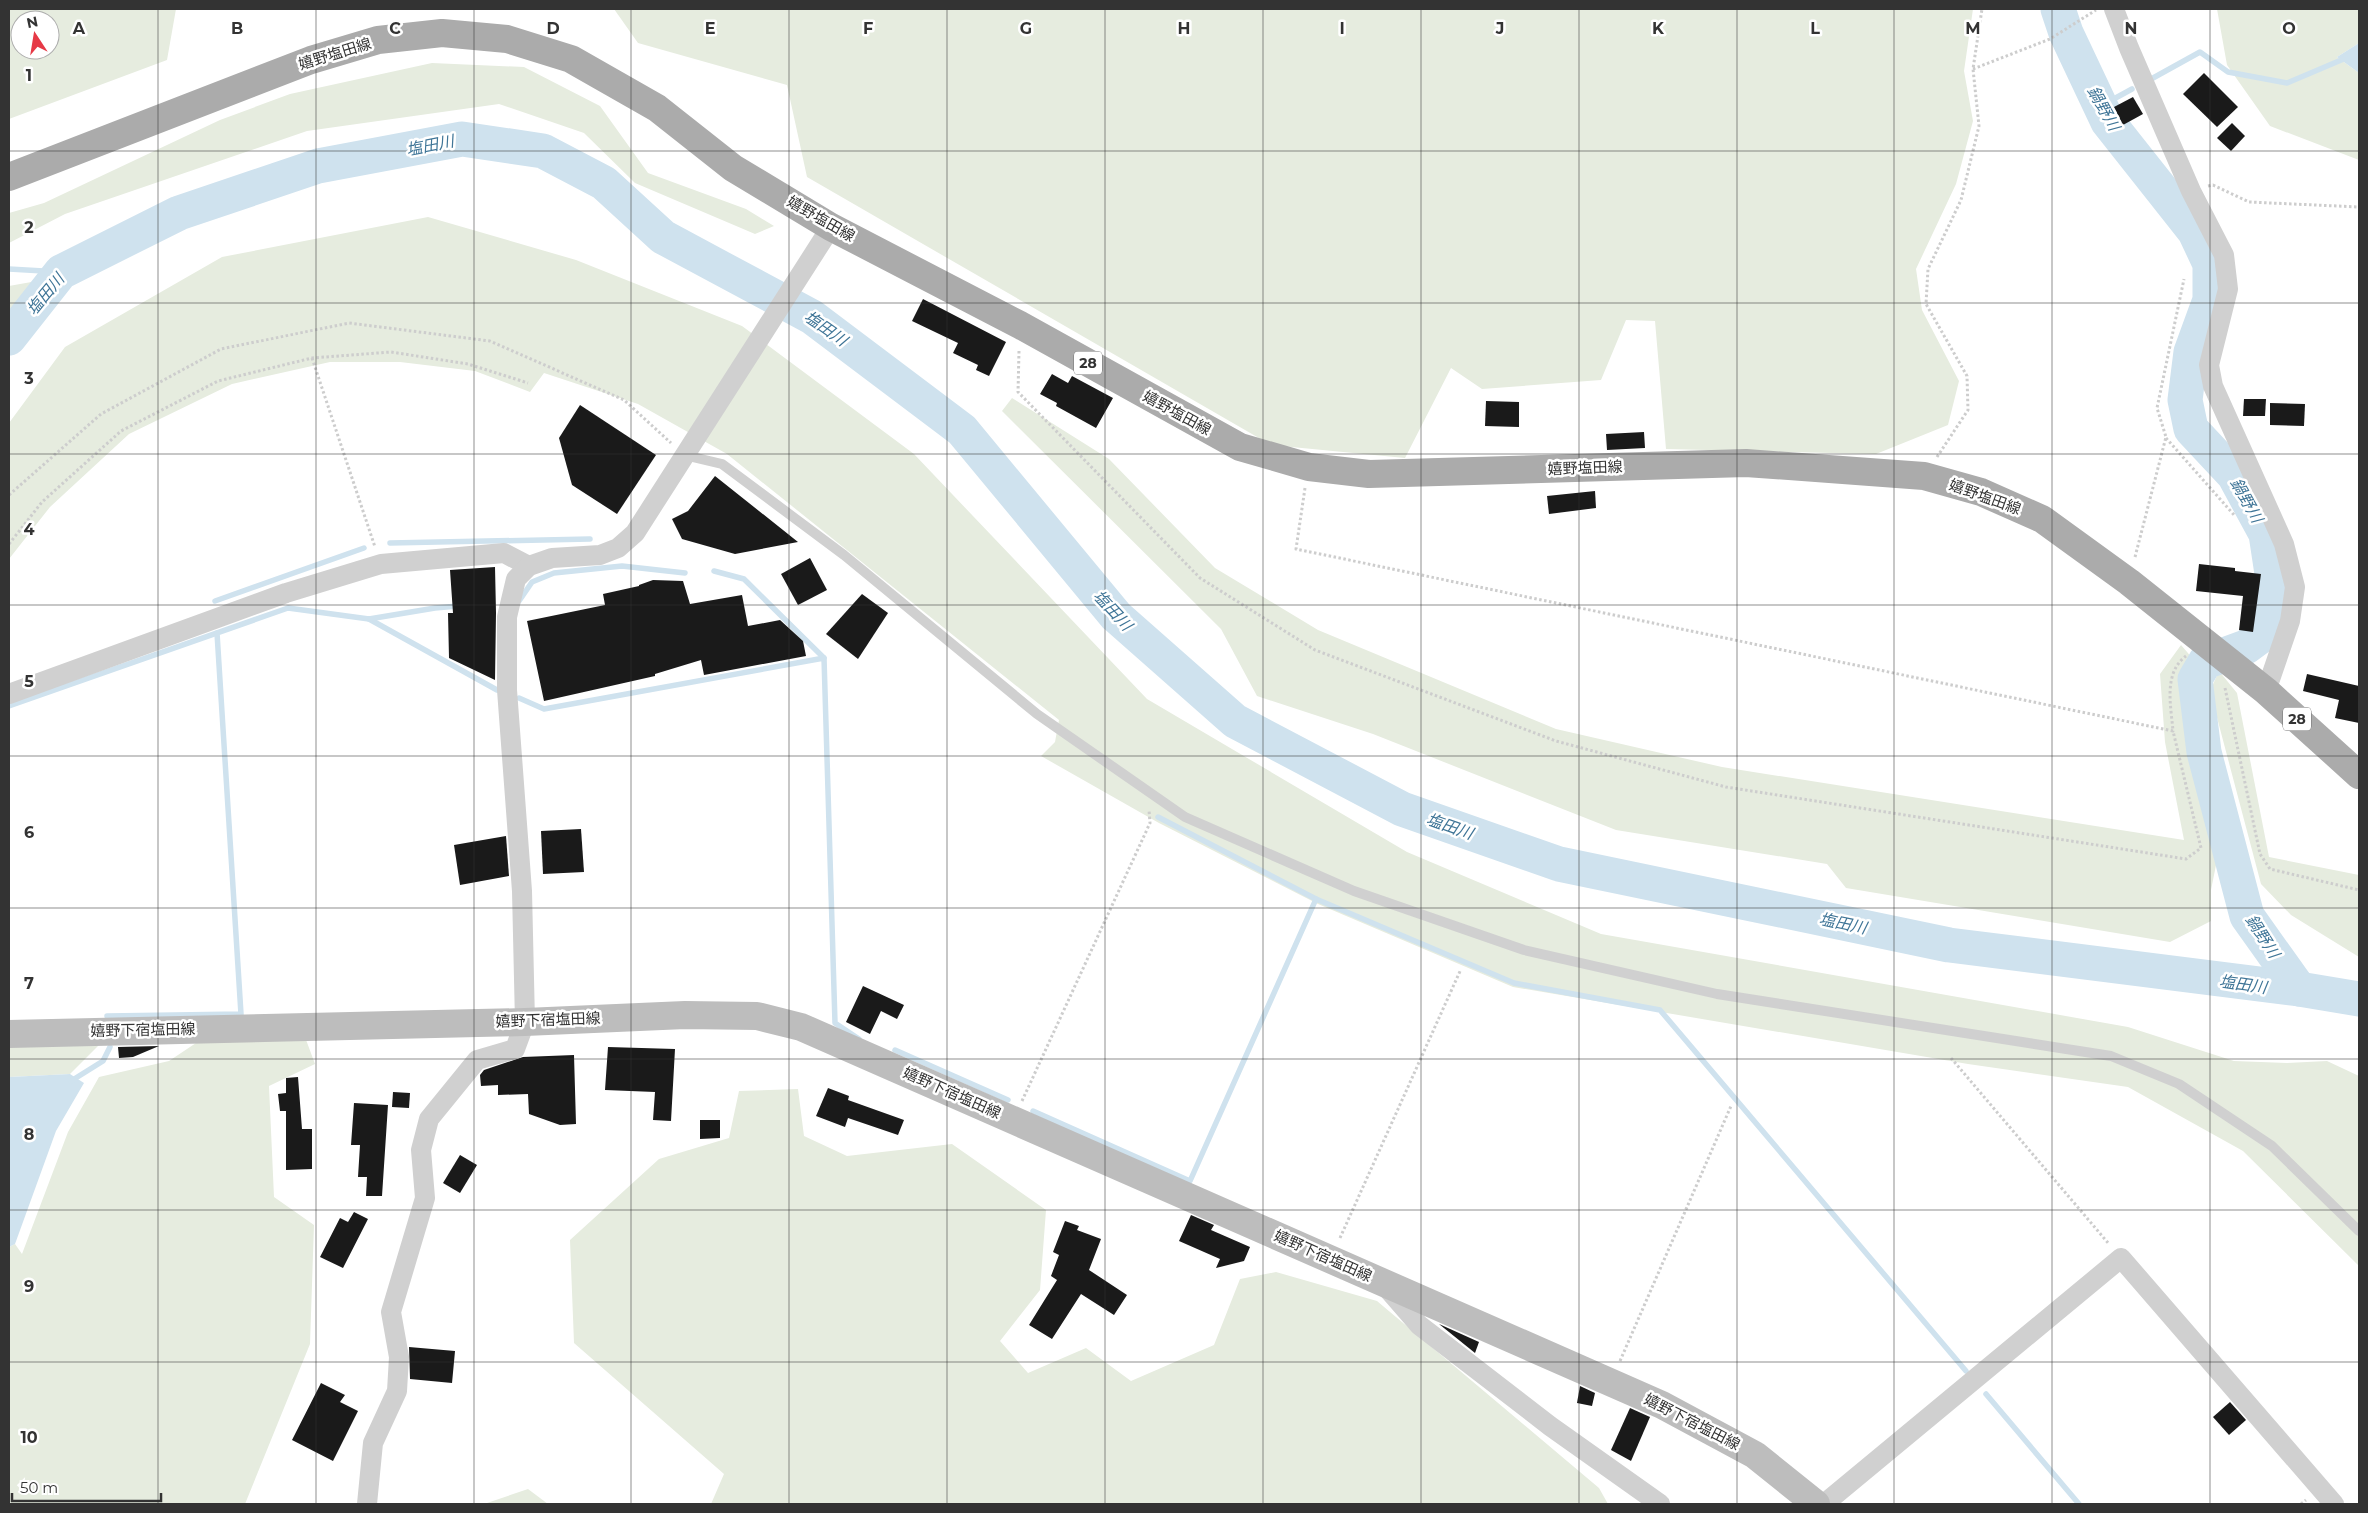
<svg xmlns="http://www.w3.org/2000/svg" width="2368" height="1513" viewBox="0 0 2368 1513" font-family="Montserrat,'Noto Sans JP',sans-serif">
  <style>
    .green { fill: #e6ecdf; fill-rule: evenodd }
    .water { fill: #cfe2ee }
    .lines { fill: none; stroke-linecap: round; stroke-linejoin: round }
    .stream { stroke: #cfe2ee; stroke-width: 5.5 }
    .river { stroke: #cfe2ee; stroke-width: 35 }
    .building { fill: #1a1a1a }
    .path { stroke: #cdcdcd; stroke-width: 3; stroke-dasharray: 2.5 2.5; stroke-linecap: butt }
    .service { stroke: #d0d0d0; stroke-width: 10 }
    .minor { stroke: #d0d0d0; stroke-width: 20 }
    .secondary { stroke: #bdbdbd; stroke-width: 28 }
    .primary { stroke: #ababab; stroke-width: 28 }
    .grid { fill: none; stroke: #333; stroke-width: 1; stroke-opacity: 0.55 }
    .labels { text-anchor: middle; stroke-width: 5; stroke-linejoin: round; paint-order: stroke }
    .shield { fill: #fff; stroke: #707070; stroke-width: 1 }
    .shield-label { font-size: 14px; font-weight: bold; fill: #333 }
    .street-label { font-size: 15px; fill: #333; stroke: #fff }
    .water-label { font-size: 16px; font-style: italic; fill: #3f7597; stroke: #fff }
    .grid-label { font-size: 16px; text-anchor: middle; font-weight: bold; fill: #333; stroke: #fff; stroke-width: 5; stroke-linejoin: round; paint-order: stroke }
  </style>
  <rect width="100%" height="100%" fill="#fff"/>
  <g class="green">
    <path d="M9 9H176L167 60 9 119ZM20 20H50V50H20Z"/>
    <path d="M614 9H1973L1964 71 1973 121 1956 184 1916 269 1922 310 1959 381 1948 425 1876 454 1666 449 1655 321 1626 320 1601 380 1482 389 1451 368 1405 458 1271 445 807 177 787 85 638 43Z"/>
    <path d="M2217 9H2359V43L2337 57 2359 73V160L2270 126 2227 65Z"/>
    <path d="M432 63 524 67 600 106 648 173 746 209 774 226 755 234 635 183 584 133 499 104 307 131 65 214 9 243V213L44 203 220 120 290 94Z"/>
    <path d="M428 217 576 260 742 326 914 454 1147 699 1407 852 1601 934 2128 1027 2234 1061 2287 1063 2327 1061 2359 1076V1266L2243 1151 2128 1087 1968 1064 1513 987 1318 904 1159 823 1041 756 1055 742 1059 720 727 454 638 404 544 373 530 392 475 371 400 362H330L232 384 129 434 50 507 9 559V423L65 347 222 257Z"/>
    <path d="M48 279 9 315V286Z"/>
    <path d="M1012 398 1109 459 1215 568 1318 630 1556 729 1722 767 2184 840 2165 742 2160 674 2181 645 2194 660 2181 686 2217 860 2211 890V921L2170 942 1846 888 1827 864 1616 830 1373 734 1257 696 1221 629 1002 411Z"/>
    <path d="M2219 671 2237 693 2269 857 2359 875V957L2291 915 2261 884 2210 691Z"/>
    <path d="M205 1037H305L315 1064 269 1086 274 1197 314 1225 310 1344 245 1504H9V1247L15 1244 22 1254 68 1132 99 1077 169 1061Z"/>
    <path d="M105 1039 70 1074 9 1077V1043Z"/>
    <path d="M798 1089 804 1136 847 1156 952 1144 1046 1210 1040 1290 1000 1341 1028 1373 1086 1348 1131 1381 1214 1345 1240 1279 1276 1272 1377 1301 1599 1488 1608 1504H711L724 1474 574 1343 570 1240 659 1159 729 1138 739 1091Z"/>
    <path d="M528 1489 548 1504H484Z"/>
  </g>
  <g class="water">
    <path d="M2359 43V73L2337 57Z"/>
    <path d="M70 1074 84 1083 56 1131 15 1244 9 1247V1077Z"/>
  </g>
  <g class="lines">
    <g class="stream">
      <path d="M2153 78 2200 52 2228 72 2287 83 2346 58"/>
      <path d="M2101 106 2132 89"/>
      <path d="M9 269 61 272"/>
      <path d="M390 543 590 539"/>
      <path d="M714 571 744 579 824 658"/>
      <path d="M215 601 364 548"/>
      <path d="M519 601 532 582 554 573 622 566 685 573"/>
      <path d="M369 619 497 690"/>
      <path d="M519 698 544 709 824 658 835 1023 859 1039"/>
      <path d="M9 706 288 608 369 619 435 608 458 606"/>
      <path d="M1158 817 1316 899"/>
      <path d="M107 1016 241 1014 217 633"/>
      <path d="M895 1050 1008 1100"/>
      <path d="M71 1081 103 1061 110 1047"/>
      <path d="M1033 1111 1190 1181 1316 899 1514 983 1660 1010 1966 1371"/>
      <path d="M1986 1394 2079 1504"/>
    </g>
    <g class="river">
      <path d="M2058 9 2066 33 2108 122 2195 232 2210 264V300L2191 352 2185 400 2191 429 2234 475 2266 534 2274 587 2265 633 2246 647 2205 662 2195 679 2204 752 2247 916 2299 989"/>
      <path d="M9 338 61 272 179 213 318 166 462 139 543 151 604 183 663 237 812 317 962 430 1116 616 1235 721 1402 809 1559 864 1949 945 2299 989 2359 999"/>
    </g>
  </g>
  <g class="building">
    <path d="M2204 73 2238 107 2217 127 2183 94Z"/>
    <path d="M2133 97 2143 114 2123 125 2114 107Z"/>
    <path d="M2232 123 2245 136 2231 151 2217 138Z"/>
    <path d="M923 299 1006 342 989 376 976 370 978 365 953 353 958 343 912 321Z"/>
    <path d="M1052 374 1068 383 1072 376 1113 398 1096 428 1056 406 1057 403 1040 394Z"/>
    <path d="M2244 399H2266L2265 416H2243Z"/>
    <path d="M1486 401 1519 402V427L1485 426Z"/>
    <path d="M2270 403 2305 404 2304 426 2270 425Z"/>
    <path d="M580 405 656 455 617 514 572 485 559 438Z"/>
    <path d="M1644 432 1645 448 1607 450 1606 434Z"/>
    <path d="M715 476 798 542 735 554 682 539 672 519 688 511Z"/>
    <path d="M1595 491 1596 508 1549 514 1547 496Z"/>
    <path d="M810 558 827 590 798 605 781 574Z"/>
    <path d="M2199 564 2235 568V571L2261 574 2253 632 2239 630 2243 596 2196 591Z"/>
    <path d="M495 567 496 613 495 680 449 658 448 613H453L450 570Z"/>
    <path d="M653 580 683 581 690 604 742 595 748 626 780 620 803 641 806 656 704 675 701 660 655 674V676L544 701 527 621 605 605 603 594 639 586V585Z"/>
    <path d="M862 594 888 613 858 659 826 634Z"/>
    <path d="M2307 674 2359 686V723L2335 718 2339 700 2303 691Z"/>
    <path d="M581 829 584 872 543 874 541 831Z"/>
    <path d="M506 836 509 876 460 885 454 845Z"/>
    <path d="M863 986 904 1005 897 1019 881 1011 870 1034 846 1022Z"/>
    <path d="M159 1046 133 1057 119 1058 118 1047Z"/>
    <path d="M608 1047 675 1049 671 1121 653 1120 655 1092 605 1090Z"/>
    <path d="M574 1055 576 1124 560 1125 529 1114 528 1094 498 1095V1085L481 1086 480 1075 484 1070 523 1057Z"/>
    <path d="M298 1077 302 1129H312V1169L286 1170V1111H280L278 1094 286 1093V1078Z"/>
    <path d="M828 1088 849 1096 848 1100 904 1120 898 1135 848 1118 845 1127 816 1116Z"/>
    <path d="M393 1092 410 1093 409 1108 392 1107Z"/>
    <path d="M354 1103 388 1105 382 1196H366L367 1177H358L360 1145H351Z"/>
    <path d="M700 1120H720V1138L700 1139Z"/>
    <path d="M460 1155 477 1165 460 1193 443 1183Z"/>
    <path d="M354 1212 368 1219 343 1268 320 1257 340 1218 348 1222Z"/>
    <path d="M1191 1215 1214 1225 1211 1230 1250 1247 1244 1261 1216 1268 1220 1259 1179 1241Z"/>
    <path d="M1065 1221 1079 1226 1077 1230 1101 1239 1089 1270 1127 1295 1114 1315 1081 1294 1052 1339 1029 1325 1057 1280 1051 1276 1059 1255 1053 1252Z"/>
    <path d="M1439 1324 1479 1342 1475 1353Z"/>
    <path d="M409 1347 455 1351 452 1383 410 1379Z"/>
    <path d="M321 1383 345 1395 340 1402 358 1411 333 1461 292 1440Z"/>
    <path d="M1580 1386 1595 1393 1592 1406 1577 1403Z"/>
    <path d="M2230 1402 2246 1420 2229 1435 2213 1417Z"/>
    <path d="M1630 1408 1650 1417 1631 1461 1611 1450Z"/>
  </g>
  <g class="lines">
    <g class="path">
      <path d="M1973 69 2050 39 2096 10"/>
      <path d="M2208 186 2213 185 2249 202 2359 207"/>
      <path d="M1019 351 1018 392 1200 578 1315 650 1556 741 1726 787 2186 859 2201 848 2173 731"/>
      <path d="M312 358 375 547"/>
      <path d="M2166 438 2235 516"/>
      <path d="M1937 457 1968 410 1967 376 1926 304 1928 269 1961 200 1979 126 1973 69 1982 9"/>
      <path d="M1305 488 1296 549 2173 731C2171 706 2163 673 2186 656"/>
      <path d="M9 495 101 414 221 349 349 323 490 341 624 400 671 443"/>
      <path d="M9 544 42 502 121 431 218 381 312 358 391 352 468 364 528 383"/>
      <path d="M2135 557 2166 437 2157 408 2184 279"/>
      <path d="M2225 688 2260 854 2270 869 2359 890"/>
      <path d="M1951 1058 2109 1244"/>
      <path d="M1022 1101 1150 823 1149 810"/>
      <path d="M1340 1238 1461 969"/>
      <path d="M1620 1361 1731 1106"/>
      <path d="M2301 1504 2306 1500"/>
    </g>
    <path class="service" d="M684 455 722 464 844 555 1037 714 1185 817 1354 891 1524 950 1717 994 2111 1056 2179 1084 2272 1146 2359 1231"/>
    <g class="minor">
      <path d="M2114 9 2129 48 2191 191 2224 255 2228 289 2209 365 2213 386 2284 544 2295 587 2290 621 2266 691"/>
      <path d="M9 694 286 593 381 564 504 553 529 566"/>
      <path d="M1386 1287 1419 1325 1550 1426 1660 1504"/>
      <path d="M367 1504 373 1443 397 1391 399 1357 391 1312 425 1198 421 1150 429 1119 477 1060 515 1049 525 1022 522 891 507 690V617L516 579 529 566 552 558 600 555 618 548 635 533 831 227"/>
      <path d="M1824 1504 2121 1258 2334 1504"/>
    </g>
    <path class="secondary" d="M9 1034 525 1022 685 1015 757 1016 801 1027 1662 1405 1755 1455 1816 1504"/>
    <path class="primary" d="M9 177 311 60 378 40 442 33 507 39 571 59 657 108 733 168 831 227 1020 325 1240 447 1309 467 1369 474 1746 463 1924 476 1981 492 2042 519 2129 582 2266 691 2359 775"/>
  </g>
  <path class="grid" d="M158 9V1504M316 9V1504M474 9V1504M631 9V1504M789 9V1504M947 9V1504M1105 9V1504M1263 9V1504M1421 9V1504M1579 9V1504M1737 9V1504M1894 9V1504M2052 9V1504M2210 9V1504M9 151H2359M9 303H2359M9 454H2359M9 605H2359M9 756H2359M9 908H2359M9 1059H2359M9 1210H2359M9 1362H2359"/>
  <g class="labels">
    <g class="shield">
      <rect x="1074" y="351.5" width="28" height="23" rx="4"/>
      <rect x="2283" y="707.5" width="28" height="23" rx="4"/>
    </g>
    <g class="shield-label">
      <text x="1088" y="368">28</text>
      <text x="2297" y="724">28</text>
    </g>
    <g class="street-label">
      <text transform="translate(335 54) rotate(-17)" y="5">嬉野塩田線</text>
      <text transform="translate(821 219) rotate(30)" y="5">嬉野塩田線</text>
      <text transform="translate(1177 413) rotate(29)" y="5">嬉野塩田線</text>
      <text transform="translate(1585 468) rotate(-2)" y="5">嬉野塩田線</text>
      <text transform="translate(1985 497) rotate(20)" y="5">嬉野塩田線</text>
      <text transform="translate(548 1020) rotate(-2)" y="5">嬉野下宿塩田線</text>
      <text transform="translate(143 1030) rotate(-1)" y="5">嬉野下宿塩田線</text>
      <text transform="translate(952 1093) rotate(24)" y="5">嬉野下宿塩田線</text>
      <text transform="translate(1323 1256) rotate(24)" y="5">嬉野下宿塩田線</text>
      <text transform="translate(1692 1422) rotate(27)" y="5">嬉野下宿塩田線</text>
    </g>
    <g class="water-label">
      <text transform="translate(2104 108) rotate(61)" y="6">鍋野川</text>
      <text transform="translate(430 145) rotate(-11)" y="6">塩田川</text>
      <text transform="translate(45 294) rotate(-50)" y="6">塩田川</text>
      <text transform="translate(826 328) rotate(35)" y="6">塩田川</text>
      <text transform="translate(2247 500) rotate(61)" y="6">鍋野川</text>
      <text transform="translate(1113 610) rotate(47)" y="6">塩田川</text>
      <text transform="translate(1450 826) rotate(19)" y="6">塩田川</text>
      <text transform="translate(1843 923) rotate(12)" y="6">塩田川</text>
      <text transform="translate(2263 936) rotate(57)" y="6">鍋野川</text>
      <text transform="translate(2243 984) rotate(8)" y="6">塩田川</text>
    </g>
  </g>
  <g class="grid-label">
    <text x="79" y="34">A</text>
    <text x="237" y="34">B</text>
    <text x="395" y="34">C</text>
    <text x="553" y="34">D</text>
    <text x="710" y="34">E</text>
    <text x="868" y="34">F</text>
    <text x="1026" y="34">G</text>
    <text x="1184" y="34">H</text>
    <text x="1342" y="34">I</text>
    <text x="1500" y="34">J</text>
    <text x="1658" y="34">K</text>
    <text x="1815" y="34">L</text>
    <text x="1973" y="34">M</text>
    <text x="2131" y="34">N</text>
    <text x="2289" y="34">O</text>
    <text x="29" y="81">1</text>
    <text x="29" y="233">2</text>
    <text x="29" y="384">3</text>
    <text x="29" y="535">4</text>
    <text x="29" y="687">5</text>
    <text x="29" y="838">6</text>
    <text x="29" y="989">7</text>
    <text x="29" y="1140">8</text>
    <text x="29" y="1292">9</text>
    <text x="29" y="1443">10</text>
  </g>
  <rect width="2368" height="1513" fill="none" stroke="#333333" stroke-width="20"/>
  <g transform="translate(35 35) rotate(348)"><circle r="24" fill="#ffffff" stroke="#adadad"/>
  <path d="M0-4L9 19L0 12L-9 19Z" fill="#e63946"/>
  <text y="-8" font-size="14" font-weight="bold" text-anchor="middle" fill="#333333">N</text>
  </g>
  <path d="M12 1493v8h149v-8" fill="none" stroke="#333333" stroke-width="2.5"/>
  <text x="20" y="1493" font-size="15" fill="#333333" stroke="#ffffff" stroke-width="4" paint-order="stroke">50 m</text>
</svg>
